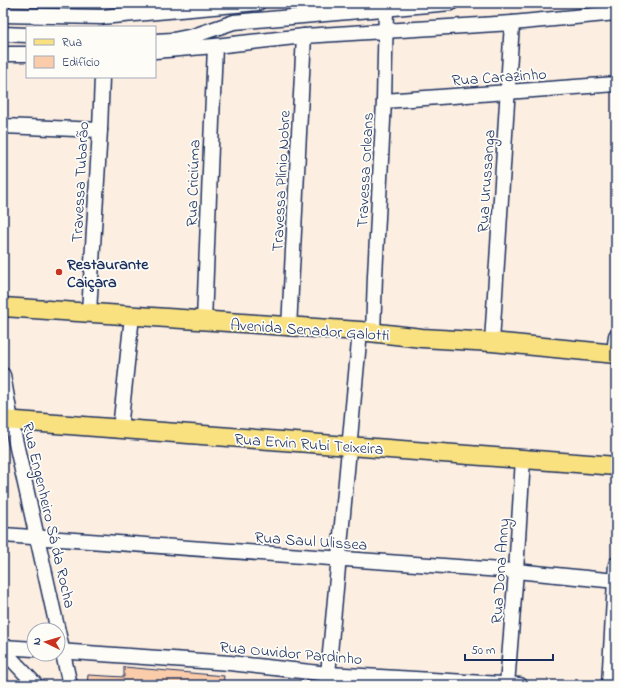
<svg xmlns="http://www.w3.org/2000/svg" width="619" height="688" viewBox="0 0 619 688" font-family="'Indie Flower',sans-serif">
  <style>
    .building { fill: #fbccaa; stroke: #1b2f5e }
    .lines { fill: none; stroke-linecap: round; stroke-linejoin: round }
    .minor-casing { stroke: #1b2f5e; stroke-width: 17 }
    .major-casing { stroke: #1b2f5e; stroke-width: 21 }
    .minor { stroke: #fdfcf7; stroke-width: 14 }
    .major { stroke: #fae180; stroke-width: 18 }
    .poi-dot { fill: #c8321e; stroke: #fdfcf7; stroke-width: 1.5 }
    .labels { text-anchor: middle; stroke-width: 3.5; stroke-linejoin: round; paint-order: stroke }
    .street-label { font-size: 16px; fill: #1b2f5e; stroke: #fdfcf7 }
    .poi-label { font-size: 16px; font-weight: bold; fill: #1b2f5e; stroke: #fdfcf7; text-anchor: start }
  </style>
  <rect width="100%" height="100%" fill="#fceee0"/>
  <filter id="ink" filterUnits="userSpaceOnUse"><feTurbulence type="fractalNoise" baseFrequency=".025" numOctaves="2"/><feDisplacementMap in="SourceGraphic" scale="8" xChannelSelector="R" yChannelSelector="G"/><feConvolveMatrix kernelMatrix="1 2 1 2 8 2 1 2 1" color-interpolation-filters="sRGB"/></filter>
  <g filter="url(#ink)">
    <path class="building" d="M124 667 224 676 223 685H87L88 675 124 677Z"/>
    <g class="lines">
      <g class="minor-casing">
        <g id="minor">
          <path d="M3 15 101 17 258 3"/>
          <path d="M3 34 27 35"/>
          <path d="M155 41 173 40 193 36 234 22 451 3"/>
          <path d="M155 51 215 46 304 36 512 23 616 13"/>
          <path d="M3 54H27"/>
          <path d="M384 101 616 84"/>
          <path d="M3 126 100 130"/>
          <path d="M89 312 100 130 102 77"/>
          <path d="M204 321 215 46"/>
          <path d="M289 328 304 36"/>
          <path d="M373 333 375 276 384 101 386 9"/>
          <path d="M492 342 512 23"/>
          <path d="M614 354 616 336"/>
          <path d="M3 375 11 421 70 685"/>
          <path d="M120 429 132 316"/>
          <path d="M3 535 516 571 616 581"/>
          <path d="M3 647 34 649"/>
          <path d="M3 650 36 685"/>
          <path d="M58 651 230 663 328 674 520 685"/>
          <path d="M327 685 360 331"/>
          <path d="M507 685 516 571 523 459"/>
          <path d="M609 685 616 564"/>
        </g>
      </g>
      <g class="major-casing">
        <g id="major">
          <path d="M3 307 360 331 422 338 492 342 616 354"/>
          <path d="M3 420 616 466"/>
        </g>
      </g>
      <use href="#minor" class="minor"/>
      <use href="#major" class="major"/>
    </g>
  </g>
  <circle class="poi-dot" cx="59" cy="272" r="4"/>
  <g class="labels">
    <g class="street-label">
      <text transform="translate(499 76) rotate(-4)" y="6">Rua Carazinho</text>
      <text transform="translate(364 170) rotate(-87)" y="6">Travessa Orleans</text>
      <text transform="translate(280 181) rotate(-87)" y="6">Travessa Plínio Nobre</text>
      <text transform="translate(485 181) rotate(-86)" y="6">Rua Urussanga</text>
      <text transform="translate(79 182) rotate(-87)" y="6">Travessa Tubarão</text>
      <text transform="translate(192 183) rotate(-88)" y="6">Rua Criciúma</text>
      <text transform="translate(310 329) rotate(4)" y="6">Avenida Senador Galotti</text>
      <text transform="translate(309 443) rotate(4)" y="6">Rua Ervin Rubi Teixeira</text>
      <text transform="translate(50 515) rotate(77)" y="6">Rua Engenheiro Sá da Rocha</text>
      <text transform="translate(311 540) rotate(4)" y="6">Rua Saul Ulissea</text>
      <text transform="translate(499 571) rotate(-86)" y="6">Rua Dona Anny</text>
      <text transform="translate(291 652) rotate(5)" y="6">Rua Ouvidor Pardinho</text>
    </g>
    <g class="poi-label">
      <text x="67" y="269">Restaurante<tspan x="67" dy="18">Caiçara</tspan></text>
    </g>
  </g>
  <rect width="619" height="688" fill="none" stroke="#fdfcf7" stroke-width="16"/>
  <rect x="8" y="8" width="603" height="672" fill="none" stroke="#1b2f5e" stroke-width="1.5" filter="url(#ink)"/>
  <rect x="26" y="26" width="130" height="52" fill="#fdfcf7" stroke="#a3aaba"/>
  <rect x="34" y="39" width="20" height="6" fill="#fae180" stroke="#a3aaba"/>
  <text x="62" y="46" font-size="12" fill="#1b2f5e">Rua</text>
  <rect x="34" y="56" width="20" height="12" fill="#fbccaa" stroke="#a3aaba"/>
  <text x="62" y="66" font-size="12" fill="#1b2f5e">Edifício</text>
  <g transform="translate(46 642) rotate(275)"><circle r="19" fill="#fdfcf7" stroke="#a3aaba"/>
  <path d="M0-3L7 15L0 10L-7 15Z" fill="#c8321e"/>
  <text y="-6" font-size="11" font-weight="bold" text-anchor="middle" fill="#1b2f5e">N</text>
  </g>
  <path d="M465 654v6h88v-6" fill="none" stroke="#1b2f5e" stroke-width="2"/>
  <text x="471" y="654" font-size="12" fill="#1b2f5e" stroke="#fdfcf7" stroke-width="3" paint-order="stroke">50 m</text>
</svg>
